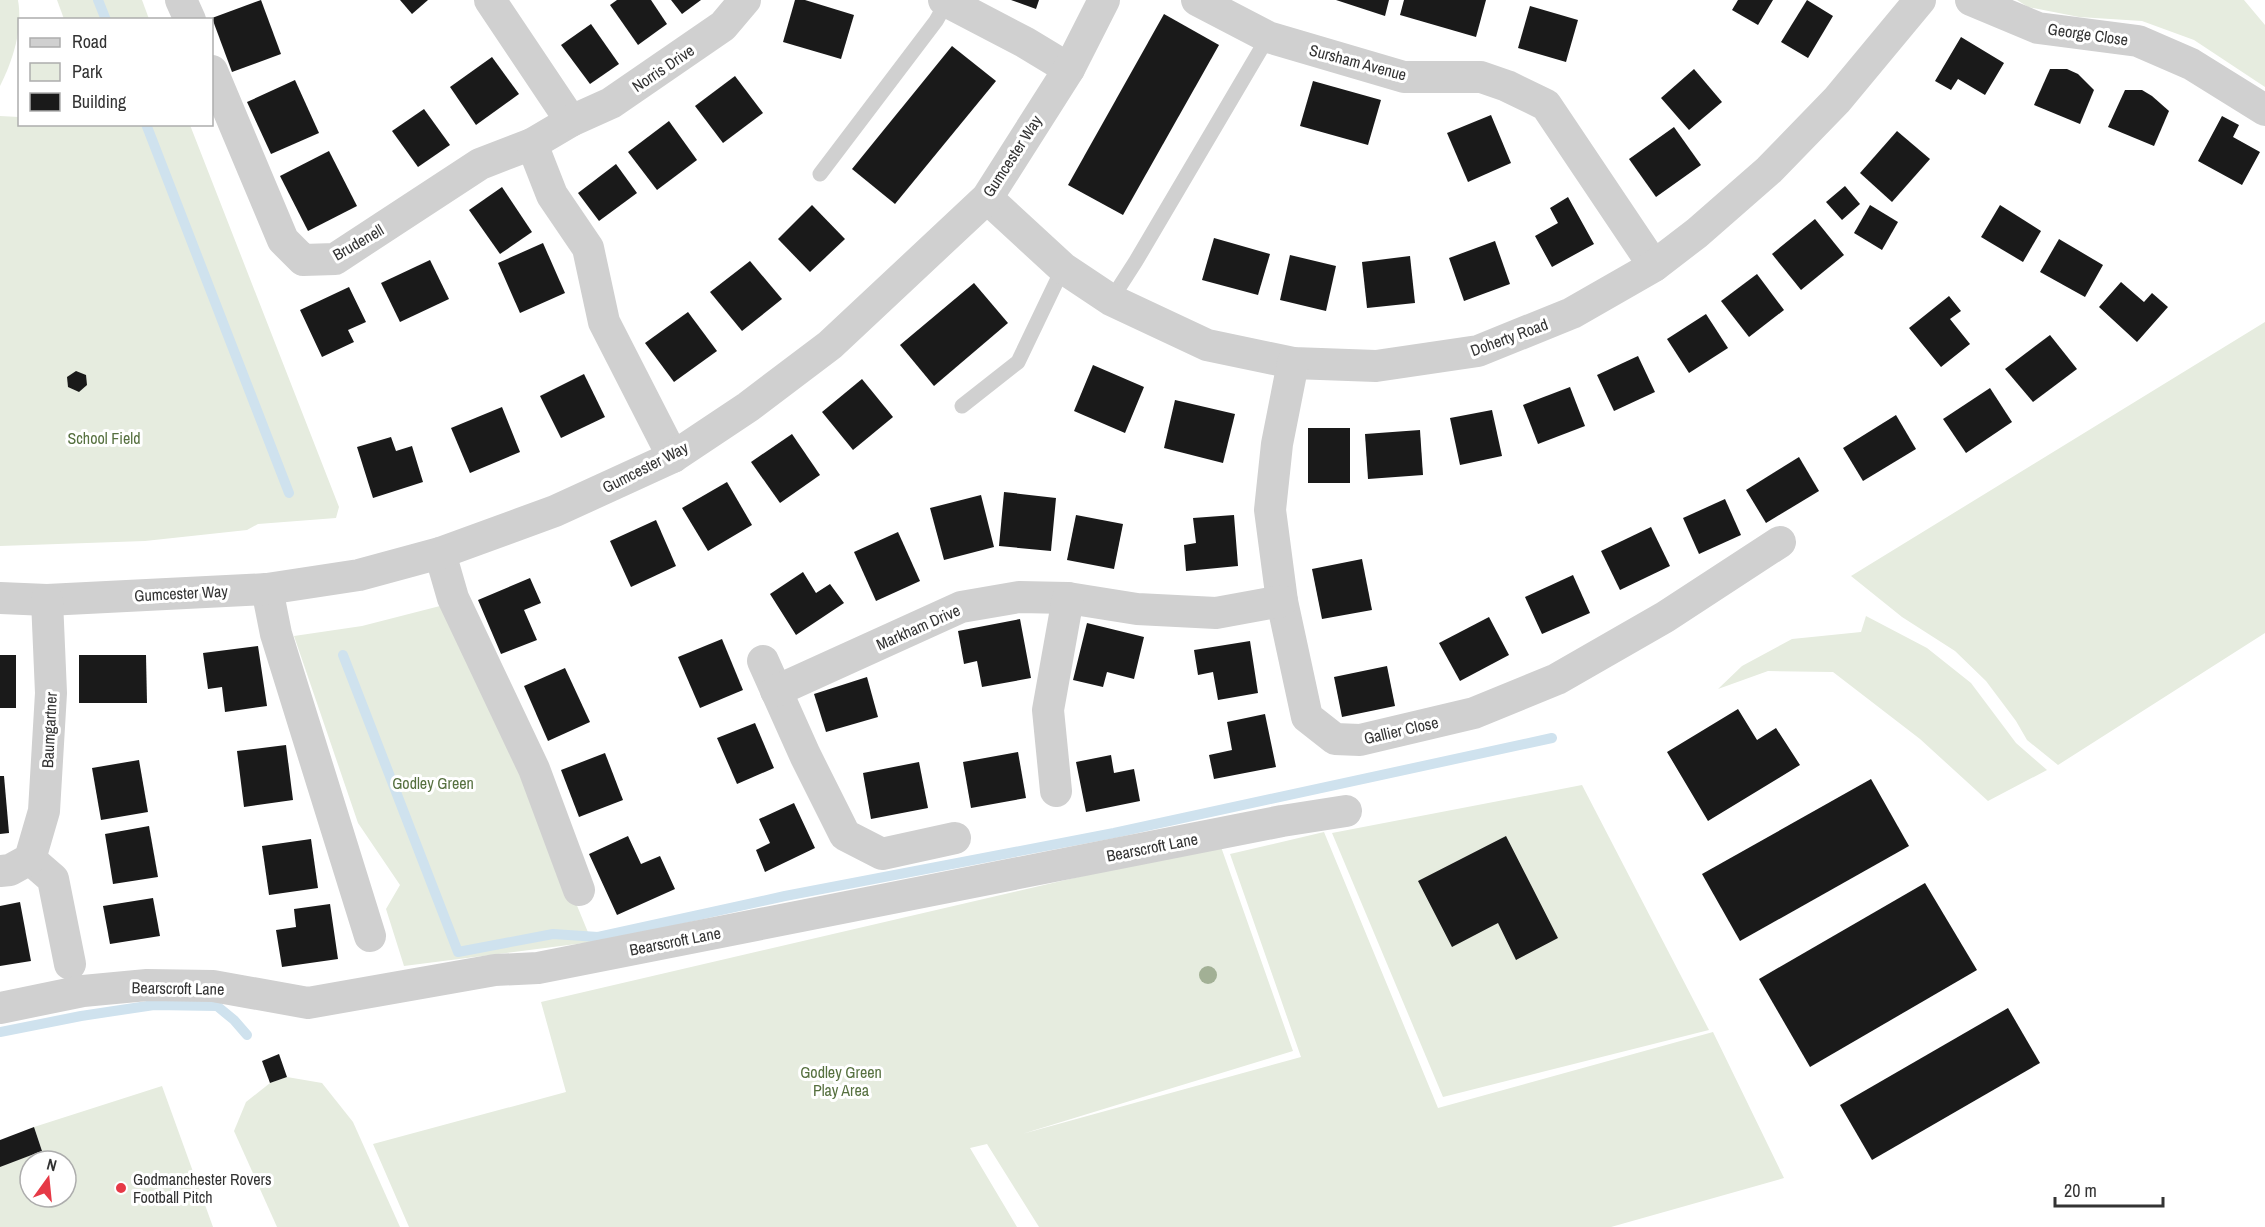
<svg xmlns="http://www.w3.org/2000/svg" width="2265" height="1227" viewBox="0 0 2265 1227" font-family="'Archivo Narrow',sans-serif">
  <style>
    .green { fill: #e6ecdf; fill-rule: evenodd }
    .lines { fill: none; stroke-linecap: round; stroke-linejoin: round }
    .stream { stroke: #cfe2ee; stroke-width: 10 }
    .building { fill: #1a1a1a }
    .service { stroke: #d0d0d0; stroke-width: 15 }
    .minor { stroke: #d0d0d0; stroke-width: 32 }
    .tree { fill: #a2b095 }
    .poi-dot { fill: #e63946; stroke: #fff; stroke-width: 2 }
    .labels { text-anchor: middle; stroke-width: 6; stroke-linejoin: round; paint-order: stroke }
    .street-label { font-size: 16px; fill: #333; stroke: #fff }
    .park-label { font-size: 16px; fill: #56703f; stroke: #fff }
    .poi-label { font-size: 16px; fill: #333; stroke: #fff; text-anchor: start }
  </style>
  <rect width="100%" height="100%" fill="#fff"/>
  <g class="green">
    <path d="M0 0H18C23 29 13 60 0 86Z"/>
    <path d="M57 0H142L149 19H64Z"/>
    <path d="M2017 0H2244L2265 25V87L2194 40 2142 21 2079 17 2028 7Z"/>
    <path d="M0 116 19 117 20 124 190 125 339 507 336 518 258 524 247 530 145 541 0 546Z"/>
    <path d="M2265 322V633L2058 765 2027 740 2016 721 1986 681 1955 651 1902 617 1851 576Z"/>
    <path d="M440 606 517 760 592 942 404 966 386 909 400 885 358 823 294 636 362 626Z"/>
    <path d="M1866 616 1927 648 1971 683 2016 743 2047 770 1988 801 1920 739 1833 672 1768 671 1718 689 1742 666 1792 639 1861 632Z"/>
    <path d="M1582 785 1709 1030 1443 1097 1332 833Z"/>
    <path d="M1324 832 1438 1108 1713 1032 1784 1178 1611 1227H1039L987 1144 970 1148 1017 1227H409L373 1144 566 1092 541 1002 1220 844 1293 1051 1022 1134 1301 1057 1230 854Z"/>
    <path d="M287 1077 322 1083 353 1122 400 1227H277L234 1131 246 1102 270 1083Z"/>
    <path d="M162 1086 213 1227H0V1166L42 1151 34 1127ZM30 1161H66V1197H30Z"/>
  </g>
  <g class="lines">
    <g class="stream">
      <path d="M98 0 106 20"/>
      <path d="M146 124 289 493"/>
      <path d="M343 655 458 952 553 934 598 937 785 896 1114 833 1552 738"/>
      <path d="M0 1032 81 1016 154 1005 217 1006 234 1020 247 1035"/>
    </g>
  </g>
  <g class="building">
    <path d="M261 0 281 54 232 72 212 18Z"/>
    <path d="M400 0H428L412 14Z"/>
    <path d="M617 0H651L667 24 638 45 610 5Z"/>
    <path d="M671 0H701L682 14Z"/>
    <path d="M795 0H805L854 15 841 59 783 42Z"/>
    <path d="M1011 0H1039L1036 9Z"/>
    <path d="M1336 0H1389L1385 16Z"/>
    <path d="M1404 0H1486L1476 37 1400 15Z"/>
    <path d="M1738 0H1773L1758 25 1732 10Z"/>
    <path d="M1807 0 1833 16 1808 58 1781 42Z"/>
    <path d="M1530 6 1578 20 1566 62 1518 48Z"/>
    <path d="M1164 14 1219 45 1123 215 1068 185Z"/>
    <path d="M591 24 619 64 590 84 561 45Z"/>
    <path d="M1961 37 2004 63 1985 95 1958 79 1951 90 1935 81Z"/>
    <path d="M952 46 996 81 895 204 852 169Z"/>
    <path d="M492 57 519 94 476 125 450 87Z"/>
    <path d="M1694 69 1722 102 1689 130 1661 98Z"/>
    <path d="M2050 69H2067L2078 74 2094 90 2080 124 2034 105Z"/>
    <path d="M735 76 763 113 723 143 695 106Z"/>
    <path d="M295 80 319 133 271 154 247 102Z"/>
    <path d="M1313 81 1381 100 1368 145 1300 126Z"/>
    <path d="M2125 90H2142L2152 96 2169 111 2154 146 2108 127Z"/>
    <path d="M424 109 450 145 418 167 392 131Z"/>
    <path d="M1491 115 1511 163 1468 182 1447 133Z"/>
    <path d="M2222 116 2239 125 2233 137 2260 152 2242 185 2198 161Z"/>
    <path d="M669 121 697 160 657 190 628 152Z"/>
    <path d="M1674 127 1701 165 1656 197 1629 159Z"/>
    <path d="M1897 131 1930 159 1892 202 1860 173Z"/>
    <path d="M329 151 357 206 308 231 280 176Z"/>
    <path d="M616 164 637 193 599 221 578 193Z"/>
    <path d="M1845 186 1860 204 1842 220 1826 202Z"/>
    <path d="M502 187 532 232 500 254 469 210Z"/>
    <path d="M1568 197 1594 244 1552 267 1535 236 1558 223 1550 208Z"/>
    <path d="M812 205 845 239 810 272 778 239Z"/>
    <path d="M1870 205 1898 222 1882 250 1854 233Z"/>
    <path d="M2000 205 2041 231 2023 262 1981 237Z"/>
    <path d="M1815 219 1844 255 1801 290 1772 254Z"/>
    <path d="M1214 238 1270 254 1258 295 1202 280Z"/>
    <path d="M2059 239 2103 265 2085 297 2040 272Z"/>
    <path d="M1495 241 1510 284 1464 301 1449 258Z"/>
    <path d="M543 243 565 293 520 313 498 263Z"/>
    <path d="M1290 255 1336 266 1326 311 1280 300Z"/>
    <path d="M1410 256 1415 303 1367 308 1362 262Z"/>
    <path d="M430 260 449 299 400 322 381 283Z"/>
    <path d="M750 261 782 299 742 331 710 292Z"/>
    <path d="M1757 274 1784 310 1749 337 1721 301Z"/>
    <path d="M2121 282 2144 302 2152 293 2168 307 2137 342 2099 307Z"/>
    <path d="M974 283 1008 323 934 386 900 345Z"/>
    <path d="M349 287 366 322 348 330 354 342 322 357 300 310Z"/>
    <path d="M1949 296 1961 311 1950 319 1970 344 1941 367 1909 328Z"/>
    <path d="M688 312 717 351 674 382 645 343Z"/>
    <path d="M1706 314 1728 348 1689 373 1667 339Z"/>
    <path d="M2050 335 2077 369 2033 402 2005 369Z"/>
    <path d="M1638 356 1655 392 1614 411 1597 375Z"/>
    <path d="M1093 365 1144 387 1125 433 1074 411Z"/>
    <path d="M76 371 86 375 87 385 79 392 68 387 67 377Z"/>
    <path d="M584 374 605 417 561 438 540 396Z"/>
    <path d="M862 379 893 417 853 450 822 412Z"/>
    <path d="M1570 387 1585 426 1538 444 1523 405Z"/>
    <path d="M1990 388 2012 422 1966 453 1943 419Z"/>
    <path d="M1175 400 1235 414 1223 463 1164 448Z"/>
    <path d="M502 407 520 452 470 473 451 428Z"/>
    <path d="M1492 410 1502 456 1460 465 1450 418Z"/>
    <path d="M1896 415 1916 449 1863 481 1843 448Z"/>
    <rect x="1308" y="428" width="42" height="55"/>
    <path d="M1420 430 1423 475 1368 479 1365 434Z"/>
    <path d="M792 434 820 475 780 503 751 462Z"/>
    <path d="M391 437 396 451 412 446 423 482 373 498 357 447Z"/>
    <path d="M1799 457 1819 491 1766 523 1746 490Z"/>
    <path d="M727 482 752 525 708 551 682 508Z"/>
    <path d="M1004 492 1056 498 1051 551 999 546Z"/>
    <path d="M981 495 994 547 944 560 930 508Z"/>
    <path d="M1725 499 1741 535 1699 554 1683 518Z"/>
    <path d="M1076 515 1123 524 1114 569 1067 560Z"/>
    <path d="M1234 515 1238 566 1186 571 1184 545 1196 543 1193 518Z"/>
    <path d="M656 520 676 566 631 587 610 541Z"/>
    <path d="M1651 527 1670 566 1620 590 1601 551Z"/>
    <path d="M898 532 920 581 876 601 854 552Z"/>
    <path d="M1362 559 1372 610 1322 619 1312 569Z"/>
    <path d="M803 572 816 593 830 584 844 603 796 635 770 594Z"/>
    <path d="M1573 575 1590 613 1542 634 1525 597Z"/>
    <path d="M530 578 541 603 524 610 537 640 501 654 478 600Z"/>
    <path d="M1489 617 1509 655 1460 681 1439 643Z"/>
    <path d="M1020 619 1031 678 982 687 977 661 964 664 958 631Z"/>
    <path d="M1087 623 1144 637 1134 679 1107 672 1103 687 1073 680Z"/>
    <path d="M722 639 743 690 700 708 678 657Z"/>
    <path d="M1250 641 1258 693 1218 700 1213 672 1198 675 1194 650Z"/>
    <path d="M258 646 267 706 225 712 222 687 208 689 203 653Z"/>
    <rect x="0" y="655" width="16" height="53"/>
    <path d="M79 655H146L147 703H79Z"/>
    <path d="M1387 666 1395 706 1342 717 1334 677Z"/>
    <path d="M565 668 590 722 548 741 524 686Z"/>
    <path d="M867 677 878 717 826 732 814 694Z"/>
    <path d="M1738 709 1757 740 1776 728 1800 765 1708 821 1667 752Z"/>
    <path d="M1265 714 1276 767 1214 779 1209 755 1232 750 1227 722Z"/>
    <path d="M755 723 774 768 737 784 717 738Z"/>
    <path d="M286 745 293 800 244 807 237 751Z"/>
    <path d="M1018 752 1026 798 971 808 963 762Z"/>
    <path d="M605 753 623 800 579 817 561 770Z"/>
    <path d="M1111 755 1114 773 1134 769 1140 801 1086 812 1076 762Z"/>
    <path d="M139 760 148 812 101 820 92 768Z"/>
    <path d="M919 762 928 808 871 819 863 773Z"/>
    <path d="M0 776H4L9 833 0 834Z"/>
    <path d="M1871 779 1909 846 1740 941 1702 874Z"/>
    <path d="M794 803 815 848 765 872 756 850 770 843 759 819Z"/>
    <path d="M149 826 158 877 113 884 105 834Z"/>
    <path d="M628 836 641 864 660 856 675 889 617 915 589 854Z"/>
    <path d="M1506 836 1558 938 1516 960 1498 923 1452 947 1418 881Z"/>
    <path d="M311 839 318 888 269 895 262 846Z"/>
    <path d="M1925 883 1977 970 1810 1067 1759 979Z"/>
    <path d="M153 898 160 936 110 944 103 906Z"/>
    <path d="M20 902 31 961 0 966V906Z"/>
    <path d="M330 904 338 959 282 967 276 930 296 927 294 909Z"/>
    <path d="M2008 1008 2040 1063 1872 1160 1840 1105Z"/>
    <path d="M279 1054 287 1077 270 1083 262 1061Z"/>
    <path d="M34 1127 42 1151 0 1167V1140Z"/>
  </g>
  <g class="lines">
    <g class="service">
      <path d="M820 174 936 21 948 0"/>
      <path d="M1111 300 1136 261 1268 37"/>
      <path d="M962 406 1018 362 1063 268"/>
    </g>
    <g class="minor">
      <path d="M181 0 190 20"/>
      <path d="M944 0 1026 43 1069 69"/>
      <path d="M1197 0 1268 37 1404 77H1481L1507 86 1546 105 1654 266"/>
      <path d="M1971 0 2038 28 2138 41 2191 64 2265 110"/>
      <path d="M212 71 283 240 303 260 335 259 480 164 532 144 571 121 490 0"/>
      <path d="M571 121 611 103 723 26 745 0"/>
      <path d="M532 144 552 195 588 248 604 322 673 457"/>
      <path d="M987 198 1063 268 1111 300 1207 345 1293 363 1376 366 1478 351 1572 313 1654 266 1697 233 1769 170 1837 100 1920 0"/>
      <path d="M1293 363 1277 444 1270 510 1282 601 1307 717 1335 739 1360 740 1474 713 1557 679 1665 617 1780 542"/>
      <path d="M440 553 453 598 534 769 579 890"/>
      <path d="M267 589 276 634 370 936"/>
      <path d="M0 598 47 600 267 589 359 575 440 553 555 511 673 457 748 407 830 345 987 198 1069 69 1104 0"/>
      <path d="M763 661 805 755 845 835 882 854 955 838"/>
      <path d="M776 691 961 607 1019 597 1068 598 1137 609 1216 613 1282 601"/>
      <path d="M1056 791 1048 710 1068 598"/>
      <path d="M30 859 53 879 70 964"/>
      <path d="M0 871 10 870 30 859 44 811 51 693 47 600"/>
      <path d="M0 1008 83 991 147 985 213 986 308 1003 495 970 538 968 1282 821 1346 811"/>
    </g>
  </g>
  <circle class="tree" cx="1208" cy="975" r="9"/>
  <circle class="poi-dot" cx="121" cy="1188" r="6"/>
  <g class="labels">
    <g class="street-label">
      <text transform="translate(2088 34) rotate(8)" y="6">George Close</text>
      <text transform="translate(1358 62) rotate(15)" y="6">Sursham Avenue</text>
      <text transform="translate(663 68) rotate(-34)" y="6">Norris Drive</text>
      <text transform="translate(1012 156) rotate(-57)" y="6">Gumcester Way</text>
      <text transform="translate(358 242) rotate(-30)" y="6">Brudenell</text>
      <text transform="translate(1509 337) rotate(-20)" y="6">Doherty Road</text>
      <text transform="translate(645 467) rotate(-27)" y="6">Gumcester Way</text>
      <text transform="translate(181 593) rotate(-3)" y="6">Gumcester Way</text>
      <text transform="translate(918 627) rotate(-24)" y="6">Markham Drive</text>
      <text transform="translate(49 730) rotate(-87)" y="6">Baumgartner</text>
      <text transform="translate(1401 730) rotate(-13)" y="6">Gallier Close</text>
      <text transform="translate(1152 847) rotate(-11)" y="6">Bearscroft Lane</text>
      <text transform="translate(675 941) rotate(-11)" y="6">Bearscroft Lane</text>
      <text transform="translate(178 988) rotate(1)" y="6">Bearscroft Lane</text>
    </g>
    <g class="park-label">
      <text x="104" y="444">School Field</text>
      <text x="433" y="789">Godley Green</text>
      <text x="841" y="1078">Godley Green<tspan x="841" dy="18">Play Area</tspan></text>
    </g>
    <g class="poi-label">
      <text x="133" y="1185">Godmanchester Rovers<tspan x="133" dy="18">Football Pitch</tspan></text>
    </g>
  </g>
  <rect x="18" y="18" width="195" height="108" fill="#ffffff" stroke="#adadad" stroke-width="1.5"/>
  <rect x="30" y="38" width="30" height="9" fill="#d0d0d0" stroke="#adadad" stroke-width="1.5"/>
  <text x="72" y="48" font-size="18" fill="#333333">Road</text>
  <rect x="30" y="63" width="30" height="18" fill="#e6ecdf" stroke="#adadad" stroke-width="1.5"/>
  <text x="72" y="78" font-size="18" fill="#333333">Park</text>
  <rect x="30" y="93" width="30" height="18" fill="#1a1a1a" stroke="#adadad" stroke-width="1.5"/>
  <text x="72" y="108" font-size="18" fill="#333333">Building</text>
  <g transform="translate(48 1179) rotate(15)"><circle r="28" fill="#ffffff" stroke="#adadad" stroke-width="1.5"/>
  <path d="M0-4.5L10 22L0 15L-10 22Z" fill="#e63946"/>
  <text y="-9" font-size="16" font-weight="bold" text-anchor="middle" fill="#333333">N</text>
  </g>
  <path d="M2055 1197v9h108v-9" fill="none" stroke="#333333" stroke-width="3"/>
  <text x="2064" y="1197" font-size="18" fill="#333333" stroke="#ffffff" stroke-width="4.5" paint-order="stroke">20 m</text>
</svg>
